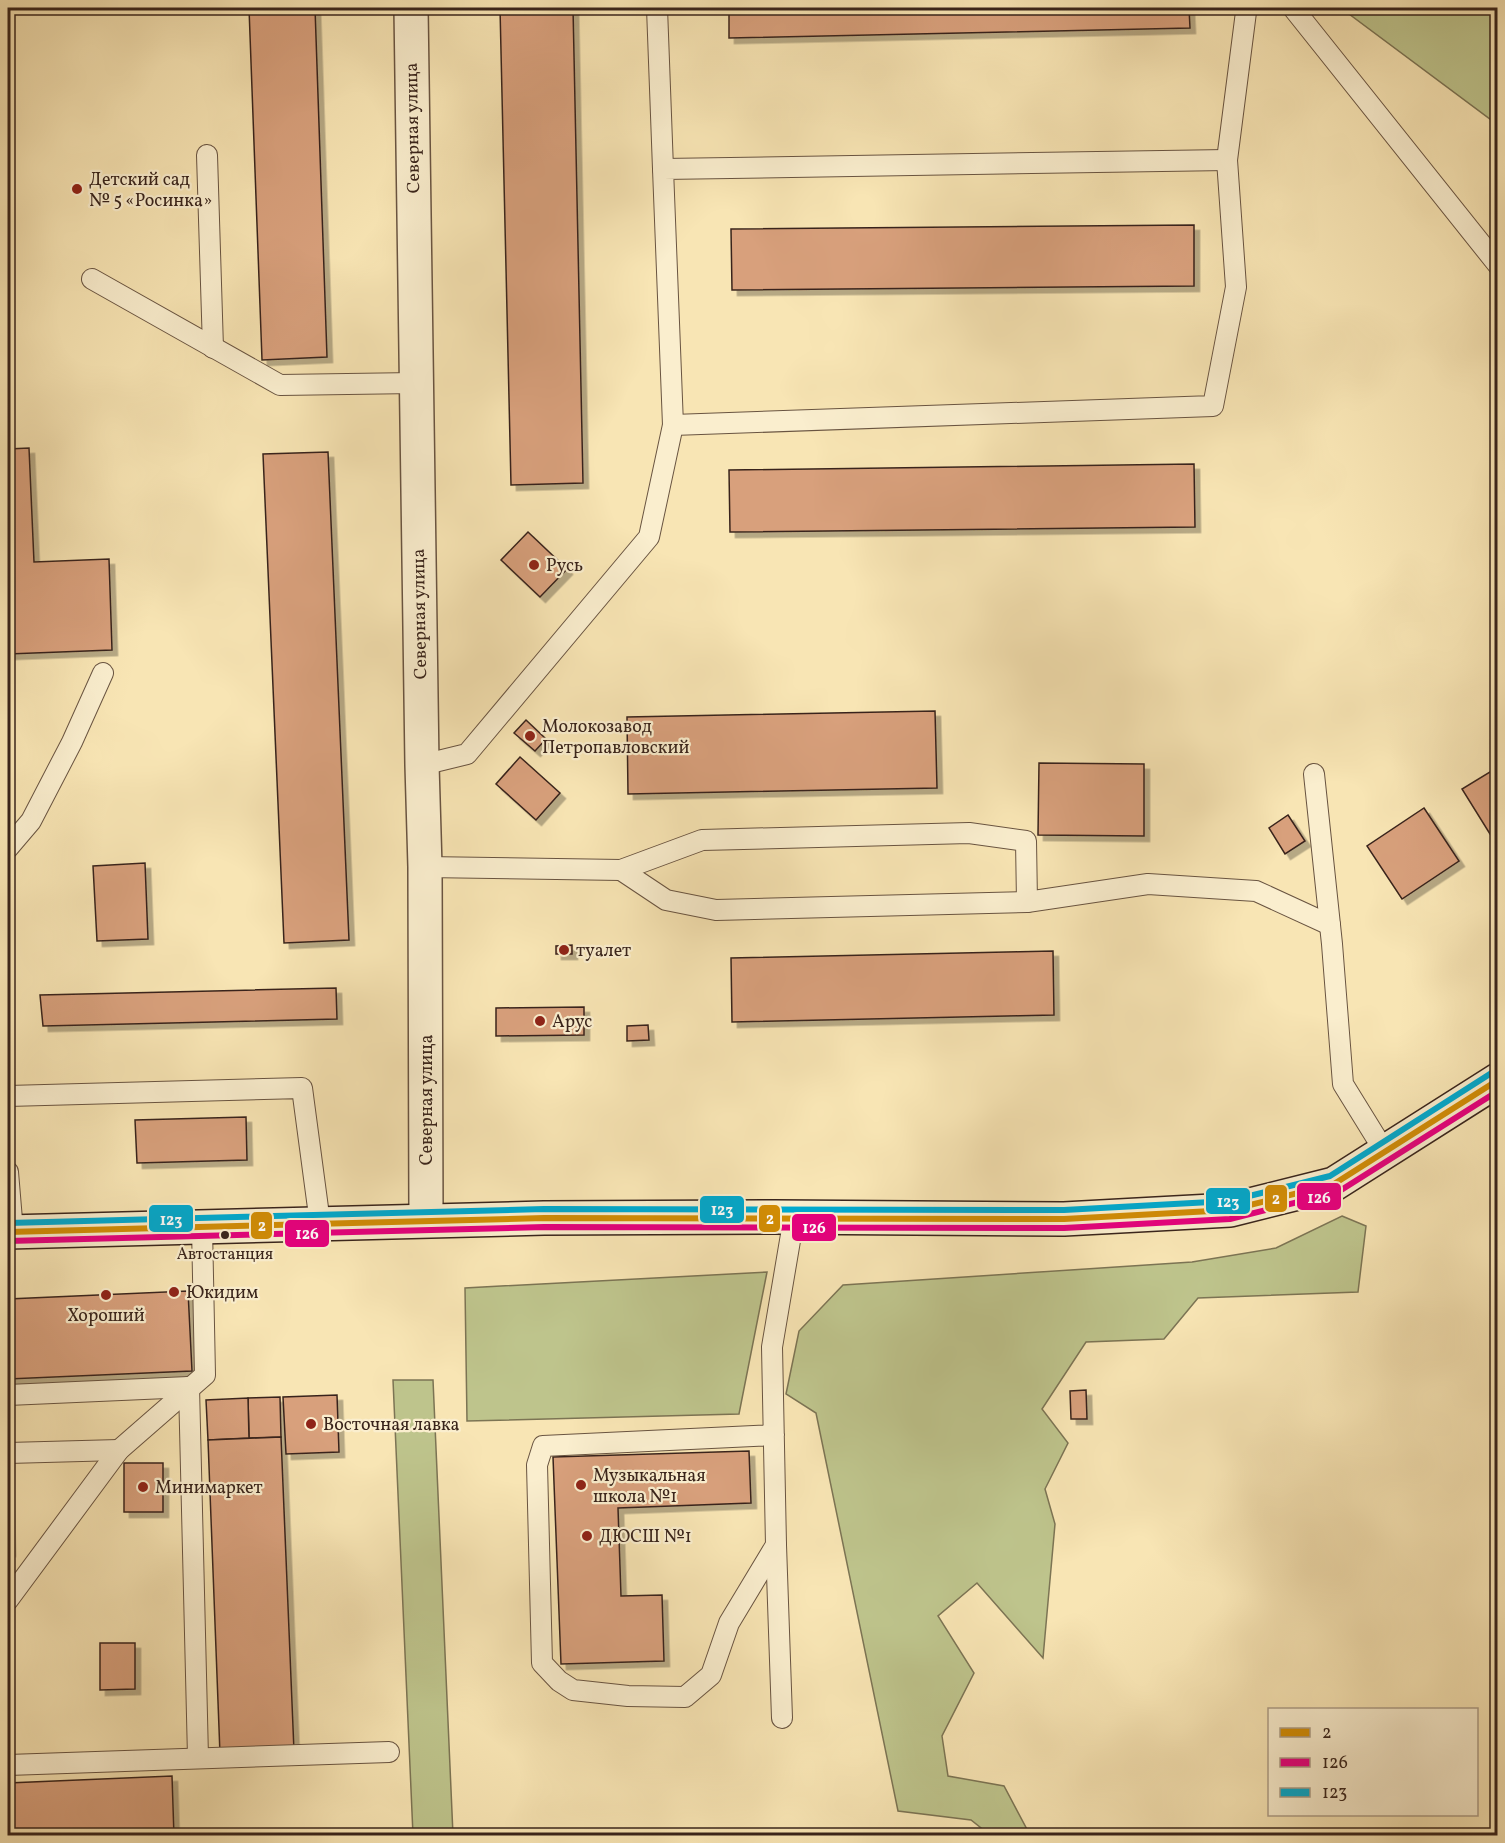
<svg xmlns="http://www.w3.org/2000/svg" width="1505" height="1843" viewBox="0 0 1505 1843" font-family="Vollkorn,serif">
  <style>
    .green { fill: #bec48c; stroke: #7c7454; stroke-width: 1.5 }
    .building { fill: #d8a07b; stroke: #39241b; stroke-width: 1.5; filter: url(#shadow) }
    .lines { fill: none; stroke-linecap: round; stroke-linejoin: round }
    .lane-casing { stroke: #695441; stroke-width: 22 }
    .street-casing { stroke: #695441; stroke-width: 36 }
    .secondary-casing { stroke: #39241b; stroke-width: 36 }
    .lane { stroke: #faeece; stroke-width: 20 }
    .street { stroke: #faeece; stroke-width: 33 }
    .secondary { stroke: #faeece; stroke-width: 33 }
    .bus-1-casing { stroke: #faeece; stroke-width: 10 }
    .bus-2-casing { stroke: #faeece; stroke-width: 10 }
    .bus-3-casing { stroke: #faeece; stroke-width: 10 }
    .bus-1 { stroke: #d18c05; stroke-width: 6 }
    .bus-2 { stroke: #e5007d; stroke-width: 6 }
    .bus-3 { stroke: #00a9ce; stroke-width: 6 }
    .poi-dot { fill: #8f2418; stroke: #faeece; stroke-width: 2 }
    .bus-dot { fill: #39241b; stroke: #faeece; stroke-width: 2 }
    .labels { text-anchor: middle; stroke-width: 4.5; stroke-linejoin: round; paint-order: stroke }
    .bus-label { font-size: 16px; fill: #39241b; stroke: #faeece }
    .street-label { font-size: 18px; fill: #39241b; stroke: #faeece }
    .poi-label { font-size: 18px; fill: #39241b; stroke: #faeece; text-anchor: start }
    .line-badge { stroke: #faeece; stroke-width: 2 }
    .badge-label { font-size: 16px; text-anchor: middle; font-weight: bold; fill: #fff }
  </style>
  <defs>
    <filter id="shadow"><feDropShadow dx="5.5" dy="5.5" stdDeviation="0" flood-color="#0004"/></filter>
  </defs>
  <rect width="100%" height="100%" fill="#f8e5b4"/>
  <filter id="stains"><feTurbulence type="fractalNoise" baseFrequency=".00333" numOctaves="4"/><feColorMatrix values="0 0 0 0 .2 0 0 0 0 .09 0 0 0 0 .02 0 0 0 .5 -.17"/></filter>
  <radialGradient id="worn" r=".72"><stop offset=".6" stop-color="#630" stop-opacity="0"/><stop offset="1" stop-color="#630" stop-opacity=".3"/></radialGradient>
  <g class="green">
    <path d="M1341 8H1497V123L1490 119Z"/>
    <path d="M1342 1216 1366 1226 1358 1292 1198 1298 1164 1339 1086 1342 1042 1409 1068 1443 1045 1489 1055 1524 1043 1658 977 1583 938 1616 974 1673 942 1736 948 1776 1004 1786 1030 1835H990L971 1820 898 1811 816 1413 786 1394 799 1331 843 1285 1192 1262 1276 1248Z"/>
    <path d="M767 1272 739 1414 467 1421 465 1288Z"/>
    <path d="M393 1380H433L453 1835H413Z"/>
  </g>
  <g class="building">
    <path d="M249 8H315L327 357 262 360Z"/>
    <path d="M500 8H573L583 483 511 485Z"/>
    <path d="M729 8H1189L1190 28 729 38Z"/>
    <path d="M1194 225V286L732 290 731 229Z"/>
    <path d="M29 448 34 562 109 559 112 650 8 654V449Z"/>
    <path d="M328 452 349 940 284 943 263 454Z"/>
    <path d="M1194 464 1195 527 730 532 729 470Z"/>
    <path d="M528 532 567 569 540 597 501 560Z"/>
    <path d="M935 711 937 788 628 794 627 717Z"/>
    <path d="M526 720 546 739 535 751 514 733Z"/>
    <path d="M520 757 560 793 536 820 496 784Z"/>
    <path d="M1039 763 1144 764V836L1038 835Z"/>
    <path d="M1498 767V830L1490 834 1462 789Z"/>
    <path d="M1424 808 1459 861 1402 899 1367 846Z"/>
    <path d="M1288 815 1305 841 1285 854 1269 828Z"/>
    <path d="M145 863 148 939 97 941 93 866Z"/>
    <path d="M572 945V954H556V946Z"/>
    <path d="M1053 951 1054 1015 732 1022 731 958Z"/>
    <path d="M336 988 337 1019 43 1026 40 995Z"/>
    <path d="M584 1007V1035L496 1036V1008Z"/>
    <path d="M648 1025 649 1040 627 1041V1026Z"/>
    <path d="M246 1117 247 1160 137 1163 135 1120Z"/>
    <path d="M188 1291 192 1371 8 1379V1299Z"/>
    <path d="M1086 1390 1087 1419H1071L1070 1391Z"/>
    <path d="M337 1395 339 1452 286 1454 283 1397Z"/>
    <path d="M280 1397 281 1437 249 1438 248 1398Z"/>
    <path d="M248 1398 249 1438 208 1440 206 1400Z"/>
    <path d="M281 1437 294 1751 220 1754 208 1440Z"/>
    <path d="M749 1451 751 1503 618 1508 621 1596 662 1595 664 1661 561 1664 553 1457Z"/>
    <rect x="124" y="1463" width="39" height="49"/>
    <path d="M8 1485 10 1551H8Z"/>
    <path d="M100 1643H135V1689L100 1690Z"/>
    <path d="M172 1776 174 1836H8V1783Z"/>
  </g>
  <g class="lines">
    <g class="lane-casing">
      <g id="lane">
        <path d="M657 8 663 169"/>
        <path d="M1293 8 1498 265"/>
        <path d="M207 155 213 348"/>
        <path d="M92 279 280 385 415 383"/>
        <path d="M673 425 663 169 1227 160"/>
        <path d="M422 765 467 754 649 537 673 425 1213 406 1236 287 1227 160 1246 12 1248 8"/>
        <path d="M1314 774 1332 944 1343 1084 1385 1152"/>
        <path d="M8 848 31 821 72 742 103 673"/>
        <path d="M425 867 621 870 702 840 969 833 1026 841 1027 902"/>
        <path d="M621 870 666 900 716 910 1027 902 1148 884 1256 891 1330 925"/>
        <path d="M8 1096 302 1088 320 1223"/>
        <path d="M8 1172 13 1232"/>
        <path d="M189 1387 198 1757"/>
        <path d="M8 1395 189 1387"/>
        <path d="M774 1435 543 1446 537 1465 542 1663 559 1681 573 1690 628 1696 685 1697 711 1675 729 1623 776 1545 772 1347 794 1217"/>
        <path d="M8 1453 119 1450"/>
        <path d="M776 1545 782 1718"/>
        <path d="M8 1600 119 1450 205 1375 202 1227"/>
        <path d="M8 1765 389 1752"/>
      </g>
    </g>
    <g class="street-casing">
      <path id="street" d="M411 8 422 765 425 867 426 1220"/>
    </g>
    <g class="secondary-casing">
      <path id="secondary" d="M8 1232 544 1218 775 1217 1064 1219 1230 1210 1334 1184 1498 1080"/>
    </g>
    <use href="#lane" class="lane"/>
    <use href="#street" class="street"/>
    <use href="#secondary" class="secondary"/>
    <g class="bus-1-casing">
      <path id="bus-1" d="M8 1232 544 1218 1064 1219 1230 1210 1334 1184 1498 1080"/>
    </g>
    <g class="bus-2-casing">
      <path id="bus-2" d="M8 1241 544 1227 1064 1228 1230 1219 1338 1192 1498 1091"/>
    </g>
    <g class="bus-3-casing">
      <path id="bus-3" d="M8 1223 544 1209 1064 1210 1229 1201 1330 1176 1493 1072"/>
    </g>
    <use href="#bus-1" class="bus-1"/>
    <use href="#bus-2" class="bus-2"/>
    <use href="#bus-3" class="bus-3"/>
  </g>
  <g class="poi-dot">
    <circle cx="77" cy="189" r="6"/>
    <circle cx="534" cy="565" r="6"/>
    <circle cx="530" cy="736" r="6"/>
    <circle cx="564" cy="950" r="6"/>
    <circle cx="540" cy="1021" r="6"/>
    <circle cx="174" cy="1292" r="6"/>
    <circle cx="106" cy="1295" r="6"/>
    <circle cx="311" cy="1424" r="6"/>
    <circle cx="581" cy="1485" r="6"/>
    <circle cx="143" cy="1487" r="6"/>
    <circle cx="587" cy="1536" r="6"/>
  </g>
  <circle class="bus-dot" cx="225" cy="1235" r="5"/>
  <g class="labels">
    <g class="bus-label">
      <text x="225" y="1259">Автостанция</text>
    </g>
    <g class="street-label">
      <text transform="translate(412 128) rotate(-91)" y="6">Северная улица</text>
      <text transform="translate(419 614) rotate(-91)" y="6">Северная улица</text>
      <text transform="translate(426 1100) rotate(-90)" y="6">Северная улица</text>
    </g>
    <g class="poi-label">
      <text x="89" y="185">Детский сад<tspan x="89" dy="21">№ 5 «Росинка»</tspan></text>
      <text x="546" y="571">Русь</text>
      <text x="542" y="732">Молокозавод<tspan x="542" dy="21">Петропавловский</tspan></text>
      <text x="576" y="956">туалет</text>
      <text x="552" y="1027">Арус</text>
      <text x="186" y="1298">Юкидим</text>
      <text x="106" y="1321" text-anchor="middle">Хороший</text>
      <text x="323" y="1430">Восточная лавка</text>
      <text x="593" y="1481">Музыкальная<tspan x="593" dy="21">школа №1</tspan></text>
      <text x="155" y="1493">Минимаркет</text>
      <text x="599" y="1542">ДЮСШ №1</text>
    </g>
  </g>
  <g class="line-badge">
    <rect x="1296" y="1182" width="46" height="29" rx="6" fill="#e5007d"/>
    <rect x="1264" y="1184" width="24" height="29" rx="6" fill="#d18c05"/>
    <rect x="1205" y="1187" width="46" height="28" rx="6" fill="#00a9ce"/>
    <rect x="699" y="1195" width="46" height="29" rx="6" fill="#00a9ce"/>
    <rect x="758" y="1204" width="23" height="29" rx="6" fill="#d18c05"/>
    <rect x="148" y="1204" width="46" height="29" rx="6" fill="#00a9ce"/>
    <rect x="250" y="1211" width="23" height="29" rx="6" fill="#d18c05"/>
    <rect x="791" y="1213" width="46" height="29" rx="6" fill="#e5007d"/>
    <rect x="284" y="1219" width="46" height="29" rx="6" fill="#e5007d"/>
  </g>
  <g class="badge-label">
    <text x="1319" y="1203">126</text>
    <text x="1276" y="1204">2</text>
    <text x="1228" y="1207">123</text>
    <text x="722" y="1215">123</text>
    <text x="770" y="1224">2</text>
    <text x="171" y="1225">123</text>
    <text x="262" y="1231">2</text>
    <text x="814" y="1233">126</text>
    <text x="307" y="1239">126</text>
  </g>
  <rect width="1505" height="1843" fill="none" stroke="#f8e5b4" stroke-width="30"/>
  <rect x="9" y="9" width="1487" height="1825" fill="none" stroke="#39241b" stroke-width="3"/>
  <rect x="15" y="15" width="1475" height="1813" fill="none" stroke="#39241b" stroke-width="1.5"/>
  <rect x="1268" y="1708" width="210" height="108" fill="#faeece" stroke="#ad9d86" stroke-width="1.5"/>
  <rect x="1280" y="1728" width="30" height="9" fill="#d18c05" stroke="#ad9d86" stroke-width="1.5"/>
  <text x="1322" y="1738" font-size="18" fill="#39241b">2</text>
  <rect x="1280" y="1758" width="30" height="9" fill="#e5007d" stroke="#ad9d86" stroke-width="1.5"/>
  <text x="1322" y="1768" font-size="18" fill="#39241b">126</text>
  <rect x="1280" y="1788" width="30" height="9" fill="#00a9ce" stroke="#ad9d86" stroke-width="1.5"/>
  <text x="1322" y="1798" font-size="18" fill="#39241b">123</text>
  <rect width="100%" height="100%" filter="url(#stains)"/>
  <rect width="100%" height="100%" fill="url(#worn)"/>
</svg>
